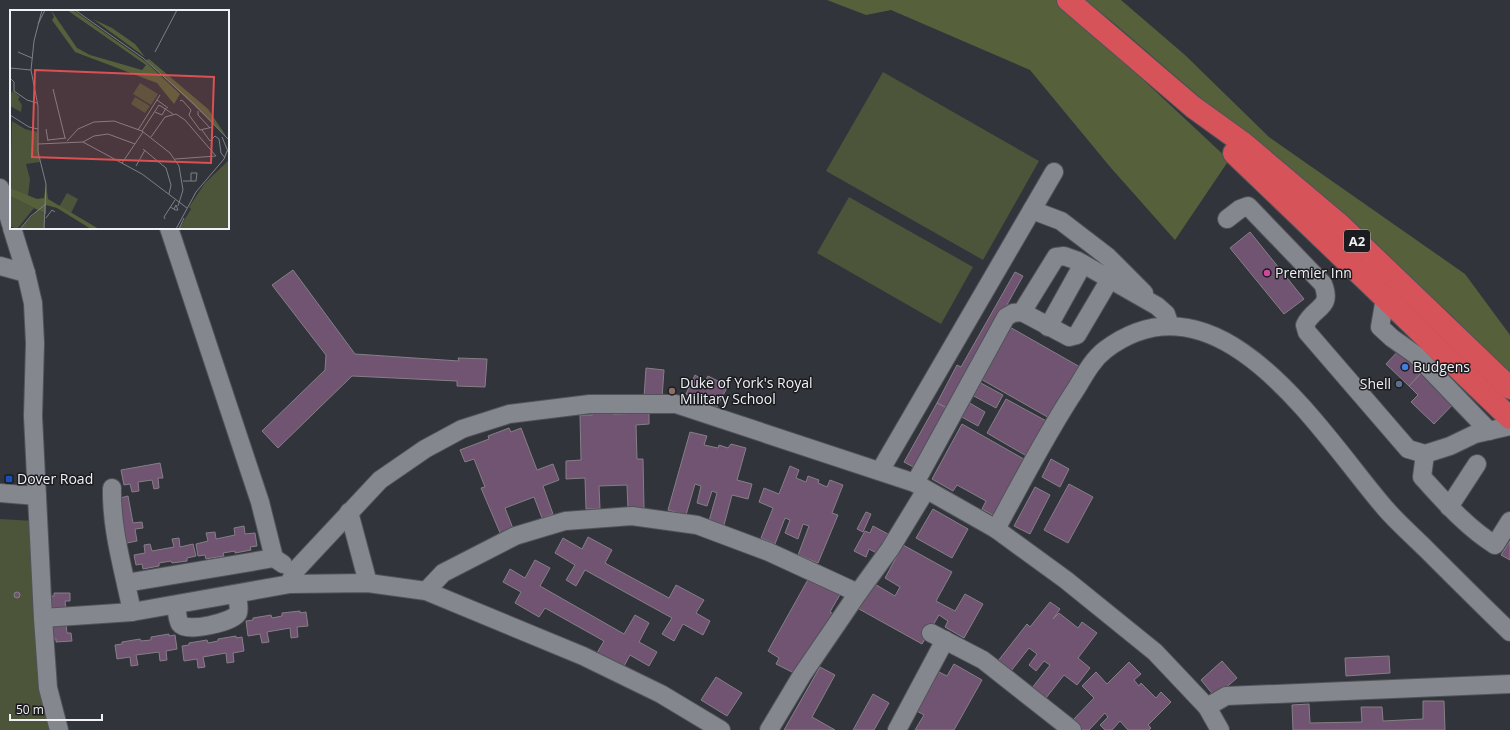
<svg xmlns="http://www.w3.org/2000/svg" width="1510" height="730" viewBox="0 0 1510 730" font-family="'Open Sans',sans-serif">
  <style>
    .green { fill: #4c543a }
    .forest { fill: #56603b }
    .building { fill: #705472; stroke: #857f86 }
    .lines { fill: none; stroke-linecap: round; stroke-linejoin: round }
    .minor-casing { stroke: #515359; stroke-width: 20 }
    .highway-casing { stroke: #515359; stroke-width: 24 }
    .minor { stroke: #85878f; stroke-width: 18 }
    .highway { stroke: #d55359; stroke-width: 22 }
    .hotel-dot { fill: #d1479c; stroke: #1b1c1f; stroke-width: 1.5 }
    .shop-dot { fill: #3f7fe0; stroke: #1b1c1f; stroke-width: 1.5 }
    .service-dot { fill: #5c6f8a; stroke: #1b1c1f; stroke-width: 1.5 }
    .education-dot { fill: #8d6e63; stroke: #1b1c1f; stroke-width: 1.5 }
    .transit-dot { fill: #1a4fb4; stroke: #1b1c1f; stroke-width: 1.5 }
    .labels { text-anchor: middle; stroke-width: 3; stroke-linejoin: round; paint-order: stroke }
    .shield { fill: #1b1c1f; stroke: #afb1b5; stroke-width: 1 }
    .shield-label { font-size: 13px; font-weight: bold; fill: #eff1f5 }
    .poi-label { font-size: 14px; fill: #eff1f5; stroke: #1b1c1f; text-anchor: start }
    .inset-road { fill: none; stroke: #7e8085; stroke-width: 1 }
    .view { fill: #db5051; fill-opacity: 0.15; stroke: #db5051; stroke-width: 2 }
    .inset-edge { fill: none; stroke: #eff1f5; stroke-width: 2 }
  </style>
  <rect width="100%" height="100%" fill="#32343b"/>
  <g class="green">
    <path d="M883 72 1039 161 983 260 826 171Z"/>
    <path d="M849 197 973 267 941 324 817 253Z"/>
    <path d="M0 519 34 521V621L57 730H0Z"/>
  </g>
  <g class="forest">
    <path d="M827 0H1058L1229 160 1175 240 1111 168 1030 70 891 10 866 15Z"/>
    <path d="M1085 0H1121L1185 55 1269 137 1465 274 1510 335V377L1451 315 1115 24Z"/>
  </g>
  <g class="building">
    <path d="M1250 232 1304 299 1284 314 1230 248Z"/>
    <path d="M293 270 355 354 459 361 458 358 487 359 485 387 457 386V381L352 376 278 448 262 431 325 370 326 355 272 285Z"/>
    <path d="M1015 272 1023 276 949 409 937 403 957 365 961 367Z"/>
    <path d="M1008 326 1080 367 1051 419 979 378Z"/>
    <path d="M1402 347 1425 369 1409 386 1386 364Z"/>
    <path d="M646 368 664 370 662 398 644 397Z"/>
    <path d="M1425 369 1462 395 1434 424 1411 402 1418 395 1409 386Z"/>
    <path d="M695 375 705 381 708 376 728 386 715 410 686 394Z"/>
    <path d="M979 382 1003 395 996 408 972 395Z"/>
    <path d="M1006 399 1050 423 1030 458 987 433Z"/>
    <path d="M968 402 985 412 978 426 960 416Z"/>
    <path d="M937 403 949 409 917 469 904 462Z"/>
    <path d="M613 410V414L649 413V424L636 425 637 459H643L644 508 628 509 627 485 599 486 600 509H586L585 478 566 479V461L581 460 580 415H592V411Z"/>
    <path d="M962 424 1029 462 998 518 982 509 986 501 957 485 953 491 932 479Z"/>
    <path d="M509 428 511 432 521 428 537 470 553 464 559 480 543 486 553 514 542 518 534 497 505 508 514 531 501 535 481 488 485 487 474 459 465 462 460 450 489 439 488 436Z"/>
    <path d="M690 432 707 436 704 445 718 448 719 445 728 448 731 444 746 448 737 480 752 484 748 499 732 495 724 525 709 521 717 493 712 491 707 506 697 503 701 486 695 484 686 515 668 510Z"/>
    <path d="M1051 459 1069 469 1060 487 1042 477Z"/>
    <path d="M160 463 163 478H158L159 488 154 489 152 480 138 482 139 491 132 492 130 484 124 485 121 470Z"/>
    <path d="M790 466 799 470 796 478 806 482 808 476 819 480 818 483 827 487 830 480 843 485 832 513 838 515 818 563 798 555 809 526 803 524 798 539 785 533 790 520 785 518 775 544 761 538 773 508 759 502 764 488 779 494Z"/>
    <path d="M1069 484 1093 497 1068 543 1044 530Z"/>
    <path d="M1035 487 1050 495 1030 534 1014 526Z"/>
    <path d="M128 496 133 523 142 522 143 528 135 529 137 541 122 544 116 499Z"/>
    <path d="M933 509 968 529 952 558 916 538Z"/>
    <path d="M866 512 871 514 863 532 857 529Z"/>
    <path d="M244 526 245 534 255 533 257 546 250 547 251 550 235 553V551L223 553 224 556 206 559 205 555 198 556 196 544 208 541 206 533 215 532 216 539 235 535 234 528Z"/>
    <path d="M873 526 888 534 884 541 889 544 882 556 869 549 866 557 854 551 865 531 870 533Z"/>
    <path d="M588 537 612 550 605 563 669 598 676 585 704 600 696 613 710 621 703 635 683 624 674 641 662 634 672 618 585 570 576 586 566 580 575 565 555 553 563 538 582 549Z"/>
    <path d="M179 538 180 547 193 544 196 556 187 558V561L172 563 171 561 159 563V566L143 569 142 564 136 565 134 555 145 553 144 545 150 544 152 551 174 547 172 539Z"/>
    <path d="M1510 541V560L1501 555Z"/>
    <path d="M903 545 952 572 936 601 955 611 965 594 983 604 964 638 945 627 948 621 939 615 922 644 859 609 873 583 895 596 900 587 885 578Z"/>
    <path d="M535 560 550 568 540 586 624 634 635 615 649 623 639 642 657 652 649 666 630 655 623 668 597 653 604 641 545 608 539 617 515 603 521 592 503 582 510 569 525 578Z"/>
    <path d="M810 576 841 593 830 612 837 616 816 654 808 649 794 673 776 664 779 658 768 651Z"/>
    <circle cx="17" cy="595" r="3"/>
    <path d="M54 593H70V601H65L66 610 51 611 50 596H54Z"/>
    <path d="M1050 602 1060 609 1053 619 1059 613 1078 628 1082 622 1097 633 1078 658 1090 668 1077 685 1064 675 1046 698 1032 688 1050 665 1044 661 1036 671 1029 665 1037 654 1029 648 1011 671 998 661 1027 624 1030 627Z"/>
    <path d="M300 611V613L306 612 308 626 297 627 298 637 291 638 290 628 267 632 269 642 262 643 260 634 248 636 246 621 253 620V618L271 615 272 618 282 616V613Z"/>
    <path d="M66 624 67 633H71L72 641 56 642V639H52V625Z"/>
    <path d="M169 634V636L175 635 177 649 166 651 167 660 160 661 159 652 136 655 138 665 131 666 130 657 117 659 115 645 122 644V642L140 639 141 641 151 640V637Z"/>
    <path d="M236 636V638L242 637 244 651 233 653 234 662 227 663 226 653 203 657 205 667 198 668 197 659 184 661 182 646 189 645V643L207 640 208 643 218 641V639Z"/>
    <path d="M1389 656 1390 673 1346 676 1345 658Z"/>
    <path d="M1222 661 1237 678 1215 697 1201 680Z"/>
    <path d="M1129 662 1141 674 1134 680 1139 686 1141 683 1156 698 1161 692 1171 702 1148 725 1151 728 1149 730H1128L1120 721 1112 730H1105L1100 725 1108 717 1105 713 1089 730H1082L1072 721 1094 698 1082 686 1096 672 1107 684Z"/>
    <path d="M954 664 982 680 954 730H915L924 715 915 710 937 671 947 676Z"/>
    <path d="M820 667 835 675 812 717 835 730H784Z"/>
    <path d="M716 677 742 693 727 716 701 700Z"/>
    <path d="M873 694 889 703 874 730H853Z"/>
    <path d="M1423 701H1444L1445 730H1293L1292 705 1309 704 1310 723 1362 722 1361 707H1382L1383 721 1423 719Z"/>
  </g>
  <g class="lines">
    <g class="minor-casing">
      <g id="minor">
        <path d="M0 188 11 224"/>
        <path d="M1032 210 1061 221 1108 257 1144 293"/>
        <path d="M1227 219 1240 209 1248 206 1323 284C1333 309 1314 306 1305 325L1307 332 1408 449 1425 454 1450 446 1475 434 1510 426"/>
        <path d="M12 228 26 273 33 303 35 343 33 416 43 618 48 688 59 730"/>
        <path d="M169 228 260 502 274 558"/>
        <path d="M0 266 26 273"/>
        <path d="M1385 298 1380 327 1392 338 1416 355 1489 431"/>
        <path d="M1022 312 1069 337 1077 335 1110 279"/>
        <path d="M1048 327 1083 264"/>
        <path d="M1425 454 1422 477C1445 502 1466 527 1495 545L1510 521"/>
        <path d="M880 471 1054 172"/>
        <path d="M915 483 1006 317 1013 313 1022 312 1056 257 1064 256 1078 261 1157 306 1166 314 1170 326"/>
        <path d="M112 488C111 530 124 571 132 612"/>
        <path d="M0 493 37 496"/>
        <path d="M1449 507 1477 464"/>
        <path d="M349 512 368 583"/>
        <path d="M996 529C1022 482 1046 434 1076 389 1084 376 1092 360 1105 350 1220 264 1322 435 1385 508 1398 523 1413 536 1427 550 1455 578 1482 605 1510 632"/>
        <path d="M126 583 274 558 283 564"/>
        <path d="M290 584 293 573 380 480 425 449 462 429 509 414 590 404H676L915 483 996 529 1066 580 1155 652 1207 707 1220 730"/>
        <path d="M426 591 443 573 515 536 565 521 632 516 697 525 769 552 858 593"/>
        <path d="M176 605C177 610 177 619 180 624 186 633 234 622 238 613 240 608 237 599 237 594"/>
        <path d="M43 618 132 612 290 584 368 583 426 591 583 656 661 694 721 730"/>
        <path d="M931 633 983 660 1072 730"/>
        <path d="M1207 707 1226 696 1510 684"/>
        <path d="M769 730 802 675 858 593 890 549 926 490"/>
        <path d="M897 730 945 640"/>
      </g>
    </g>
    <g class="highway-casing">
      <g id="highway">
        <path d="M1068 0 1193 107 1243 143 1340 225 1510 388"/>
        <path d="M1234 153 1510 418"/>
      </g>
    </g>
    <use href="#minor" class="minor"/>
    <use href="#highway" class="highway"/>
  </g>
  <circle class="hotel-dot" cx="1267" cy="273" r="4"/>
  <circle class="shop-dot" cx="1405" cy="367" r="4"/>
  <circle class="service-dot" cx="1399" cy="384" r="4"/>
  <circle class="education-dot" cx="672" cy="391" r="4"/>
  <rect class="transit-dot" x="5" y="475" width="8" height="8" rx="2"/>
  <g class="labels">
    <rect class="shield" x="1344" y="230" width="26" height="22" rx="3"/>
    <g class="shield-label">
      <text x="1357" y="246">A2</text>
    </g>
    <g class="poi-label">
      <text x="1275" y="278">Premier Inn</text>
      <text x="1413" y="372">Budgens</text>
      <text x="680" y="388">Duke of York's Royal<tspan x="680" dy="16">Military School</tspan></text>
      <text x="1391" y="389" text-anchor="end">Shell</text>
      <text x="17" y="484">Dover Road</text>
    </g>
  </g>
  <g transform="translate(10 10)">
    <rect width="219" height="219" fill="#32343b"/>
    <path d="M130 73 148 84 141 95 123 84ZM3 81 10 87 8 89 12 95 11 102 0 96V84ZM125 87 140 96 135 103 121 94ZM2 111 15 119 27 122 30 152 16 154 20 169 18 186 0 179ZM219 150V219H169L181 199 179 197 195 173ZM57 183 68 189 61 203 49 197ZM0 186 24 198 7 219 0 216ZM28 200 35 204 34 219H10Z" fill="#4c543a"/>
    <path d="M41 0 67 38 80 45 132 60 136 55 57 0H63L136 52 170 84 164 94 147 73 65 42 42 10 44 7ZM83 9 102 18 125 34 135 47ZM139 49 198 99 216 126 136 50ZM36 175 38 189 89 219H81L47 198 36 195V204L0 186V178L27 189 34 188Z" fill="#56603b"/>
    <path class="inset-road" d="M32 0 24 31 21 60 28 96V142L36 174 34 219M65 0 133 48 183 93 219 130M28 14 35 0M8 42 22 48M145 42 167 0M0 58 21 60M0 68 4 72V81L17 90 27 93M43 79 55 128M147 90 158 98M170 91 172 90 181 100 179 105 190 120 203 117M188 101V105L200 118M145 102 152 105 156 98M0 105 19 117 28 119M36 119 38 131M128 120 150 85M192 120 200 131 205 126 209 129 211 143 215 148M132 121 149 95 163 104M141 127 155 107 166 104 175 110 206 146 165 149M212 127 219 144M38 130 56 128M57 131 68 119 84 112 104 111 132 121 160 143 169 156 173 180 168 196M73 132 84 126 98 124 125 134M28 134 73 132 132 164 177 198M133 139 156 158 161 175 159 184M112 153 133 122M126 156 135 140M173 171H186L187 163H181V171M160 197 164 199 165 200H168L166 195 164 199M36 208 42 200 45 202M155 209 154 207 165 190M10 219 21 206 36 194M166 219 186 182 214 149 217 141M169 219 174 208"/>
    <path class="view" d="M25 60 204 67 201 153 22 147Z"/>
    <rect width="219" height="219" class="inset-edge"/>
  </g>
  <path d="M10 714v6h92v-6" fill="none" stroke="#eff1f5" stroke-width="2"/>
  <text x="16" y="714" font-size="12" fill="#eff1f5" stroke="#1b1c1f" stroke-width="3" paint-order="stroke">50 m</text>
</svg>
